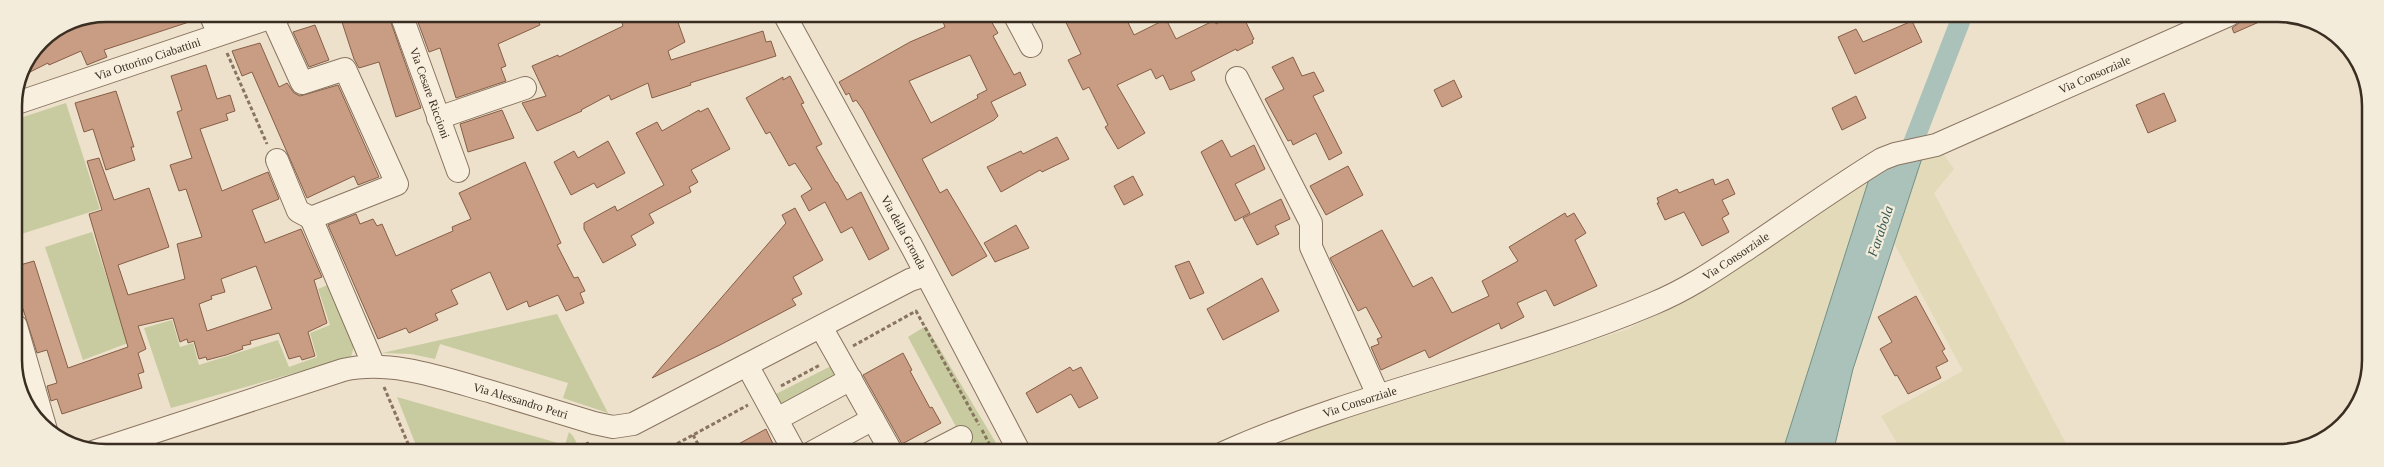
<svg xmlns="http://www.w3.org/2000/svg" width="2384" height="467" viewBox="0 0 2384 467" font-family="Georgia,serif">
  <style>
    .farmland { fill: #e2dab8 }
    .green { fill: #c7cb9f }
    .water { fill: #abc2ba; stroke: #719087 }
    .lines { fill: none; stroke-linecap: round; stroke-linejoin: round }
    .canal { stroke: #abc2ba; stroke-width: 20 }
    .building { fill: #c89d83; stroke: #875e47; fill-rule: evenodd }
    .minor-casing { stroke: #897460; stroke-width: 24 }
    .path { stroke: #897460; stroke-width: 3; stroke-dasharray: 4 2.5; stroke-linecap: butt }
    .minor { stroke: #f8efde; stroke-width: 22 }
    .labels { text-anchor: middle; stroke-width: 4.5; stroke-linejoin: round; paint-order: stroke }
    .street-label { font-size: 12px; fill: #3a2d22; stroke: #f4ecda }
    .water-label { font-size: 14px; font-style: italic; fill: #325955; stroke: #f4ecda }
    .rim { fill: none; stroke: #3a2d22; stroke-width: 2.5 }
  </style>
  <rect width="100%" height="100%" fill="#ede1cb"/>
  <g class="farmland">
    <path d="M1944 155 1954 169 1934 193 2071 453H1903L1881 416 1963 371 1894 243 1922 158Z"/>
    <path d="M1869 179 1782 453H1282L1279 445V439L1493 373 1628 329 1690 297Z"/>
  </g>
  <g class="green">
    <path d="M66 103 100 209 15 236 14 120Z"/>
    <path d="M92 232 128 343 83 360 45 247Z"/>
    <path d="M330 284 355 342 351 357 171 408 144 328 172 320 180 347 193 343 199 365 278 340 289 367 317 357 310 333 330 325 318 289Z"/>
    <path d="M557 314 608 413 563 398 568 383 440 344 435 359 411 354 382 353Z"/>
    <path d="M926 326 1002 453H970L908 337Z"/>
    <path d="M835 364 844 380 779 413 770 397Z"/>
    <path d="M397 397 565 445 569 432 573 436 582 453H419Z"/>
  </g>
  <path class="water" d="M1922 158 1853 369 1833 453H1782L1869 179 1885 166Z"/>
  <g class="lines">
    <path class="canal" d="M1905 164 1963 14"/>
  </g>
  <g class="building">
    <path d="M107 14H197L198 19 104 50 107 57 87 65 81 51 49 65 48 63 20 77 21 71 41 41 72 21Z"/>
    <path d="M358 14H388L421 108 396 117 379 62 359 68 354 59 341 19Z"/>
    <path d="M415 14H535L540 25 498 44 506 66 501 68 506 81 456 98 440 48 429 52Z"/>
    <path d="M619 14H675L685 42 668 51 671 60 763 31 766 42 771 41 776 56 690 83 691 85 652 98 648 83 611 100 609 95 581 110 582 111 537 131 522 103 546 96 532 66 558 55 559 57 623 26Z"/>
    <path d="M940 14H987L998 33 993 36 1014 75 1020 72 1026 85 991 102 998 116 994 120 922 159 940 193 947 189 987 256 952 276 863 110 856 100 853 102 849 93 846 95 839 82 910 42 945 27ZM970 55 987 90 977 95 978 98 931 123 909 81Z"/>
    <path d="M1062 14H1124L1134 35 1166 19 1176 39 1215 20 1216 24 1235 14H1242L1254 39 1252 40 1253 43 1237 51 1236 49 1191 72 1195 80 1170 90 1163 75 1156 79 1151 69 1117 85 1145 133 1118 149 1105 127 1108 125 1089 87 1083 90 1068 60 1081 54Z"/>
    <path d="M2242 15H2275L2234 33 2232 28 2239 23Z"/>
    <path d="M1912 21 1922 42 1855 74 1838 37 1856 29 1863 42Z"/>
    <path d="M315 25 329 60 309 67 293 32Z"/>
    <path d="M260 43 279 87 287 83 294 93 300 96 338 85 379 177 358 185 354 176 307 198 252 72 242 76 232 51Z"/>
    <path d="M1293 57 1302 76 1314 72 1324 91 1313 96 1342 153 1329 160 1316 133 1293 145 1291 140 1288 141 1265 99 1284 89 1272 67Z"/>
    <path d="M206 65 217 99 230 95 235 111 226 114 228 120 200 129 222 191 268 172 279 199 252 210 265 243 301 229 322 277 314 280 327 323 308 332 315 356 302 360 300 356 289 359 279 333 250 341 251 344 242 346 243 349 226 355 207 360 206 357 199 359 194 341 188 343 187 339 180 342 173 318 138 326 146 349 138 353 144 372 138 374 142 388 62 414 57 399 51 401 47 386 57 383 47 350 37 353 16 287V275L22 273 20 265 34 261 68 368 128 347 89 214 102 210 87 161 99 158 114 200 149 188 169 247 118 265 128 295 185 279 177 244 202 237 186 189 179 191 170 165 192 158 177 112 182 110 171 76ZM256 266 272 309 207 331 199 304 212 299 211 296 225 292 221 279Z"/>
    <path d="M790 76 804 103 801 104 822 144 816 147 836 182H837L847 200 861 192 889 249 869 260 852 227 841 233 825 202 809 211 801 196 812 189 795 163 789 166 770 132 766 134 746 98 783 77V80Z"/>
    <path d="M1454 80 1462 97 1442 107 1434 90Z"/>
    <path d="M116 91 134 147H131L135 160 106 170 93 129 84 132 75 103Z"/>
    <path d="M2164 93 2176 121 2148 133 2136 105Z"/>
    <path d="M1856 96 1866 118 1842 130 1832 108Z"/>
    <path d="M708 108 730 149 691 170 698 182 689 187 691 192 649 214 654 223 631 236 636 245 603 263 584 229V223L615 206 617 211 664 185 636 133 657 122 662 131 699 110 700 112Z"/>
    <path d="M502 110 514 138 468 152 460 124Z"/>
    <path d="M1057 137 1069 159 1042 172 1040 170 1001 192 987 167 1021 151 1023 154Z"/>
    <path d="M1222 140 1231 157 1254 145 1265 169 1235 184 1250 213 1235 221 1201 152Z"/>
    <path d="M608 141 625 173 597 188 594 183 571 195 554 162 574 151 578 158Z"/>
    <path d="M525 162 561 243 557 245 574 278 578 277 585 291 580 293 584 303 566 311 558 295 529 307 527 301 507 310 490 272 451 290 458 304 435 314 438 320 409 333 406 328 378 339 328 225 356 214 360 224 373 219 377 226 382 224 396 256 453 231 452 227 471 219 459 193Z"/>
    <path d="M1348 166 1363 195 1326 215 1310 186Z"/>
    <path d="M1133 176 1143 195 1124 205 1114 186Z"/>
    <path d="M1713 179 1715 185 1728 179 1735 194 1722 200 1729 214 1722 218 1729 232 1702 246 1684 212 1665 220 1657 203H1659L1657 198 1677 189 1679 193Z"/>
    <path d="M1281 199 1290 219 1275 226 1279 234 1257 245 1243 218Z"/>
    <path d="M795 208 823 260 793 277 802 294 792 299 796 305 720 345 652 378 786 223 782 215Z"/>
    <path d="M1565 213 1567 217 1574 213 1586 233 1575 240 1597 286 1554 306 1546 290 1517 303 1524 317 1501 329 1499 323 1429 358 1425 350 1381 370 1371 347 1379 344 1377 339 1382 337 1366 307 1358 311 1330 258 1382 230 1413 287 1432 277 1452 313 1489 296 1482 281 1518 261 1509 247Z"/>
    <path d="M1016 225 1029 248 995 262 984 243Z"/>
    <path d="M1189 261 1204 293 1190 299 1175 266Z"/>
    <path d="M1262 278 1279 311 1223 340 1207 309Z"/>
    <path d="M1916 296 1945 349 1942 351 1948 361 1936 367 1941 378 1908 394 1897 375 1895 376 1880 349 1892 342 1878 317Z"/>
    <path d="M903 353 912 370 910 371 930 408 932 407 941 423 902 444 863 375Z"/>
    <path d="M1070 367 1073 371 1081 367 1098 398 1079 408 1071 394 1037 413 1026 393Z"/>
    <path d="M766 429 774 446 772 447 775 453H722Z"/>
  </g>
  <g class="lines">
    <g class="minor-casing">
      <g id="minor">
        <path d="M210 14 219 34"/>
        <path id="s1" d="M401 14 458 171"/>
        <path id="s2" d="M784 14 913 249 1020 453"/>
        <path d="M1014 14 1031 46"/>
        <path d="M272 17 302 83 345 69 397 184 311 218 374 366"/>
        <path d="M1237 78 1311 223V247L1378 395"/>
        <path id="s3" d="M14 104 281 14"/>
        <path d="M438 118 525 88"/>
        <path d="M277 160 298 211 311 218"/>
        <path d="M16 326 46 430"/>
        <path d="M821 327 892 453"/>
        <path d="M747 365 795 453"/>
        <path d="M777 419 851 379"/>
        <path id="s4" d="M93 452 343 370C392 359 445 379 492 392 526 402 560 413 594 423L613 427 633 424 910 280 925 275"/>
        <path d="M811 453 873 419"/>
        <path d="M930 453 961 437"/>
        <path id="s5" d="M1223 453C1362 391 1513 363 1652 304 1689 289 1720 267 1753 245 1796 216 1838 186 1882 159L1895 154 1936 145 2229 15"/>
      </g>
    </g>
    <g class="path">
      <path d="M227 53 267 144"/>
      <path d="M853 346 916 311 979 425"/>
      <path d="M781 386 820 365"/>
      <path d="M384 387 412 453"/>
      <path d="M982 430 994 453"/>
      <path d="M693 435 703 453"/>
      <path d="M587 442 592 453"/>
      <path d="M660 453 748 405"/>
    </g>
    <use href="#minor" class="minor"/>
  </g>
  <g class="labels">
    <g class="street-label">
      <text dy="4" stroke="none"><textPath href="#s3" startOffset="141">Via Ottorino Ciabattini</textPath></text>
      <text dy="4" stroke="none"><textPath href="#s5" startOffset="956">Via Consorziale</textPath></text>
      <text dy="4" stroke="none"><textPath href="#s1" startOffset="84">Via Cesare Riccioni</textPath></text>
      <text dy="4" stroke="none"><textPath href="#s2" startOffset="249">Via della Gronda</textPath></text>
      <text dy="4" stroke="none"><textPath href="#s5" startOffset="551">Via Consorziale</textPath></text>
      <text dy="4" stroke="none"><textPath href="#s4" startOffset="445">Via Alessandro Petri</textPath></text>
      <text dy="4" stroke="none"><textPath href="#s5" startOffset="146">Via Consorziale</textPath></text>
    </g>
    <g class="water-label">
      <text transform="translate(1880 231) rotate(-71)" y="5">Farabola</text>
    </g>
  </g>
  <path d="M0 0H2384V467H0ZM106 22H2278A84 84 0 0 1 2362 106V360A84 84 0 0 1 2278 444H106A84 84 0 0 1 22 360V106A84 84 0 0 1 106 22Z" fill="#f4ecda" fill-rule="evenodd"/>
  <path class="rim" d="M106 22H2278A84 84 0 0 1 2362 106V360A84 84 0 0 1 2278 444H106A84 84 0 0 1 22 360V106A84 84 0 0 1 106 22Z"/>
</svg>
